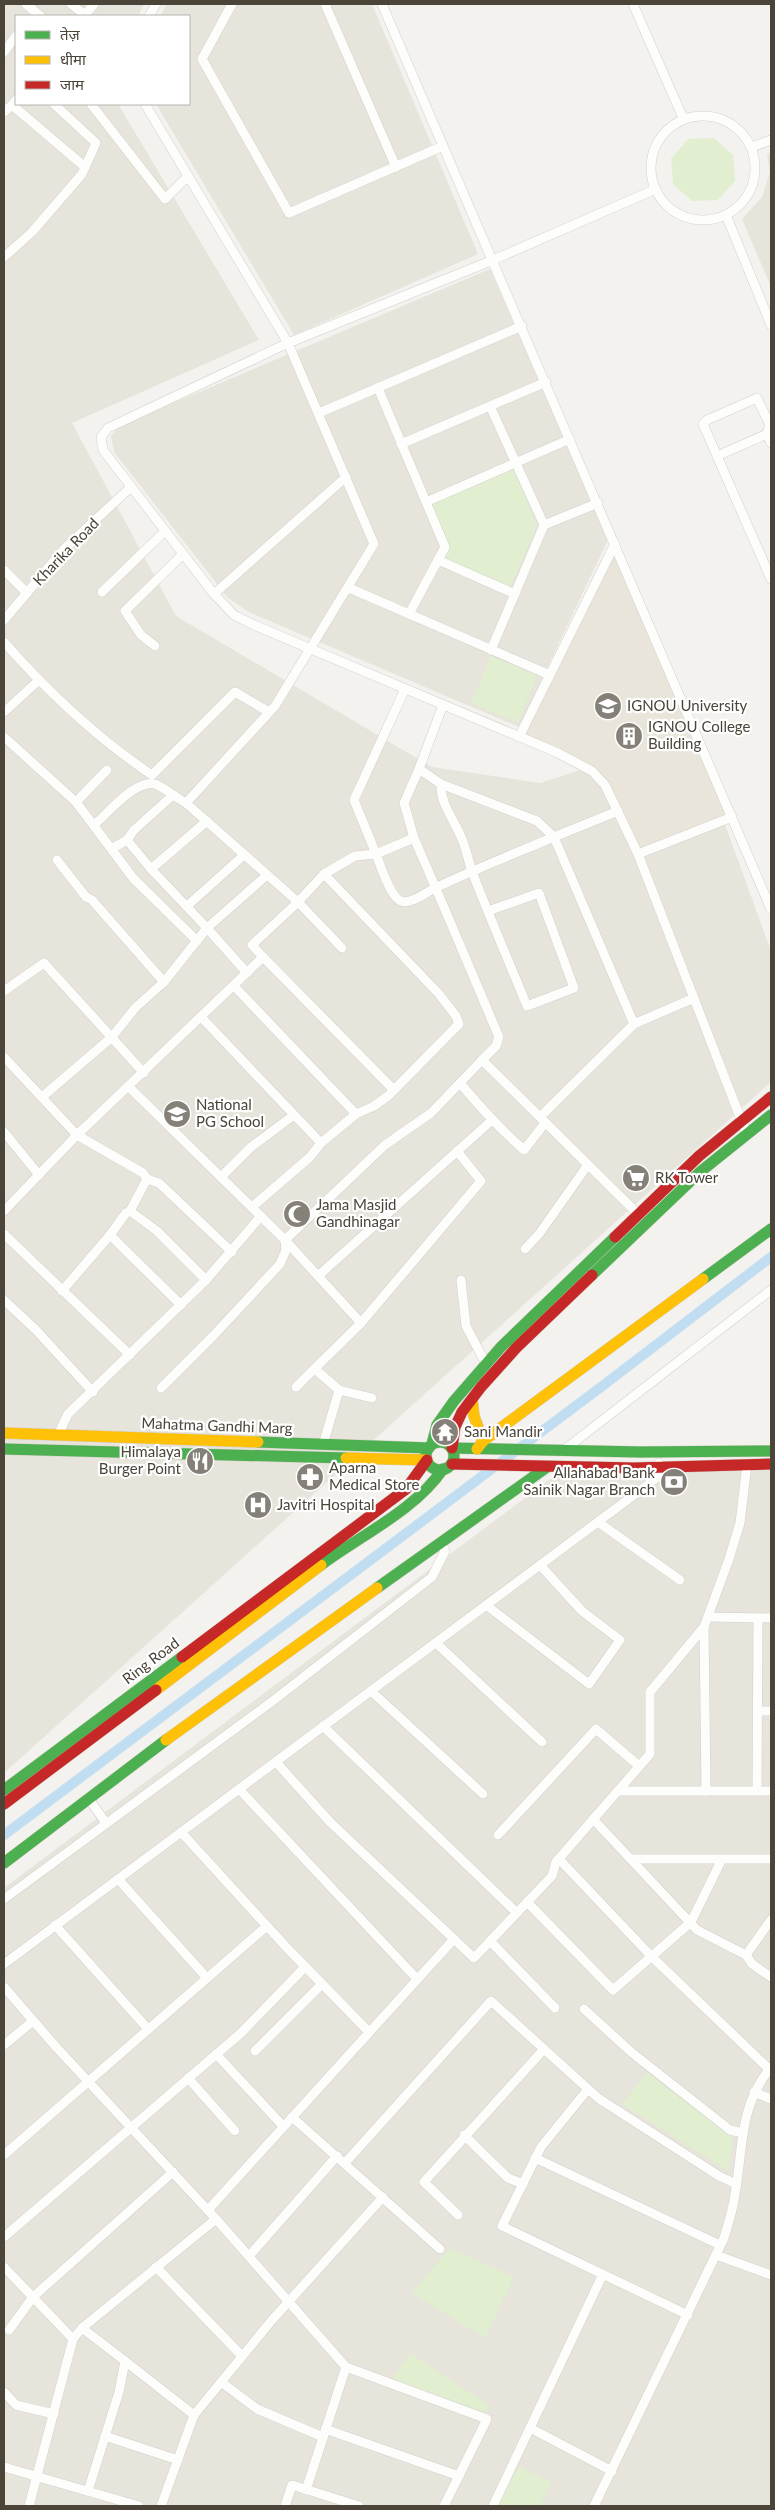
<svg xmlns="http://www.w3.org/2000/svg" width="775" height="2510" viewBox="0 0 775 2510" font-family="Lato,'Noto Sans Devanagari',sans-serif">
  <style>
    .residential { fill: #e7e4dc }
    .education { fill: #eae5da }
    .green { fill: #e1eecf }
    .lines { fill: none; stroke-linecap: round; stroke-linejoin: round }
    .canal { stroke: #c0ddf1; stroke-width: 10 }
    .street-casing { stroke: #d2d0cb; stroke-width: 10 }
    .fast-casing { stroke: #d3cfc5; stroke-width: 12 }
    .slow-casing { stroke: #d3cfc5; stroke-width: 12 }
    .jam-casing { stroke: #d3cfc5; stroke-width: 12 }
    .street { stroke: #fdfdfc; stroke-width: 9 }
    .fast { stroke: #4caf50; stroke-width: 11 }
    .slow { stroke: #ffc107; stroke-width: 11 }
    .jam { stroke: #c62828; stroke-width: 11 }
    .labels { text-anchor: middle; stroke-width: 4.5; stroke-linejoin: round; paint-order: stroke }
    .street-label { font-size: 15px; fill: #4b4439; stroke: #fff }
    .poi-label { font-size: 15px; fill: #4b4439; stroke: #fff; text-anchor: start }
  </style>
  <rect width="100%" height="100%" fill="#f4f2ee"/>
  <g class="residential">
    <path d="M4 4H144L138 16H16V104H118L259 340 72 423 176 616 432 767 540 783 692 734 771 951V1082L4 1773Z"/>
    <path d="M167 4H372L478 254 294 335 156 104H189V16H160Z"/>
    <path d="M771 152V287L742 219 762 197 770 172 767 154Z"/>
    <path d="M490 269 608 540 519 727 249 612 228 598 114 452 111 436 121 425Z"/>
    <path d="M771 1470V2506H4V1888L557 1474Z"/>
  </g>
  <path class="education" d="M615 544 729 816 639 852 593 770 519 737Z"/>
  <g class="green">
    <path d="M714 138 733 155 735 181 718 200 692 201 673 184 671 159 688 139Z"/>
    <path d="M514 469 537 526 510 588 443 558 449 547 432 504Z"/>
    <path d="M491 656 537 676 518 723 471 703Z"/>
    <path d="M647 2073 733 2138 728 2171 622 2104Z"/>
    <path d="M450 2248 514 2277 485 2338 412 2293Z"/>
    <path d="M410 2353 489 2405 486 2413 392 2379Z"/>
    <path d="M519 2466 552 2483 540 2506 498 2505Z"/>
  </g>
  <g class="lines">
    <path class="canal" d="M4 1835 605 1384 771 1257"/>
    <g class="street-casing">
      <g id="street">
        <path d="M26 4 40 16"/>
        <path d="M71 4 85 15"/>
        <path d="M232 4 202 59 289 213 443 146"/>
        <path d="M325 4 396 167"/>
        <path d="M382 4 771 909"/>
        <path d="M633 4 683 118"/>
        <path d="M84 16 94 4"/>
        <path d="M149 16 156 4"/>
        <path d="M4 52 16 36"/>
        <path d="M16 100 12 105 85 167"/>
        <path d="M91 104 165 199 188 176"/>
        <path d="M145 104 288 343 374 544 275 706 186 803 298 902 324 874 355 856 376 854 354 800 405 689"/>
        <path d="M4 112 12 105"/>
        <circle cx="703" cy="168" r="52"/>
        <path d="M752 147 771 140"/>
        <path d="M656 189 493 260 288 343 108 428 101 437 103 450 116 467 214 594 234 615 254 625 558 753 592 771 605 785 638 854 747 1135"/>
        <path d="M726 215 771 325"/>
        <path d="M4 257 32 232 82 174 96 143 54 104"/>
        <path d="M378 388 445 547 409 614"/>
        <path d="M490 406 544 525 491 650"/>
        <path d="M319 413 522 326"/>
        <path d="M771 443 767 434 770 425 757 398 707 420 703 424 771 579"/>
        <path d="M401 444 546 382"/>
        <path d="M717 456 767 434"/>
        <path d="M426 502 570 439"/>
        <path d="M544 525 598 503"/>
        <path d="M438 560 515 594"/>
        <path d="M4 570 27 593"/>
        <path d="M349 588 550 675"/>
        <path d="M102 592 165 531"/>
        <path d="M214 594 346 477"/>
        <path d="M4 620 65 548 131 487"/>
        <path d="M4 642C48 692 97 738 152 775L235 692 269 712"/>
        <path d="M155 646 141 635 125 611 183 554"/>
        <path d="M4 712 38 681"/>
        <path d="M4 737 76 802"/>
        <path d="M519 737 615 544"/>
        <path d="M419 769 441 784 537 821 554 837 618 811"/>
        <path d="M107 770 76 802 133 878 197 941"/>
        <path d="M441 784C440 804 454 819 461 837 467 849 468 862 473 874 490 918 509 962 527 1006L574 988 539 893 488 911"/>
        <path d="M94 825C108 813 136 779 155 784 164 787 176 798 186 803"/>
        <path d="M414 838 404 803 419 769 443 705"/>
        <path d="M113 848 127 840 134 830 172 796"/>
        <path d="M638 854 732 817"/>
        <path d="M57 860 86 897 92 900 164 982"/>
        <path d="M151 869 207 821"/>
        <path d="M187 906 244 855"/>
        <path d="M263 957 393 1089"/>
        <path d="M247 973 207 928 267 875"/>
        <path d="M234 986 356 1114"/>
        <path d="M4 991 44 963 144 1073"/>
        <path d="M201 1017 321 1143"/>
        <path d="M634 1024 694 998"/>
        <path d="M4 1057 77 1135 143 1173 147 1179 159 1183 232 1252"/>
        <path d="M460 1083C480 1107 500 1129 524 1150L545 1123"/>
        <path d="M129 1087 285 1240 361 1323"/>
        <path d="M42 1097 112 1037 135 1008 164 982 207 928 151 869 127 840"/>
        <path d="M540 1117 634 1024 554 837C514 854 472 870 433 889 425 893 410 905 401 901 391 898 380 865 376 854L414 838C443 904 471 971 499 1037L496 1046 482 1060 639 1215"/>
        <path d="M4 1132 39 1175"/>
        <path d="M221 1177 251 1147 294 1115"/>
        <path d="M252 1207 310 1157 321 1143 356 1114 374 1106 388 1096 459 1024 456 1016 439 994 324 874"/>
        <path d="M4 1211 77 1135 263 957 252 945 298 902 342 948"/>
        <path d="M130 1211 157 1231 206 1280"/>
        <path d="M4 1234 130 1355"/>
        <path d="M110 1235 181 1305"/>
        <path d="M525 1249 539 1234 587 1166"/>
        <path d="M318 1276 491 1121"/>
        <path d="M461 1280 466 1326 486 1364"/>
        <path d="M62 1291 110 1235 126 1213 130 1211 147 1179"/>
        <path d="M4 1300 36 1330 93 1392"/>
        <path d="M315 1369 339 1390 323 1445"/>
        <path d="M296 1387 361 1323 481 1181 457 1151"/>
        <path d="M161 1388 214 1335 280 1264 286 1250 285 1240 385 1145 431 1113 482 1060"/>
        <path d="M339 1390 372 1398"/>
        <path d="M58 1435 68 1414 206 1280 261 1216"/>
        <path d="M564 1450 771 1290"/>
        <path d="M598 1522 680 1580"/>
        <path d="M486 1605 589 1684 620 1640 582 1611 540 1565"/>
        <path d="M708 1617 771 1618"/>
        <path d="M704 1627 706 1791"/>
        <path d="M436 1643 542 1742"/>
        <path d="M371 1691 483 1794"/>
        <path d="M758 1711H771"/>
        <path d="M323 1726 517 1913"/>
        <path d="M276 1762 330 1822 474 1958 552 1876 556 1862 650 1754V1692L704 1627 729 1559 740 1523 747 1464"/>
        <path d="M239 1789 417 1979"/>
        <path d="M618 1791H771"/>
        <path d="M757 1791 758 1618"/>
        <path d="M89 1799 106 1823"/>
        <path d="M593 1819 697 1930 746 1955"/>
        <path d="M181 1832 287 1948 369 2032"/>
        <path d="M498 1835 596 1729 639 1766"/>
        <path d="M559 1859 651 1956 769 2069"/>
        <path d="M632 1859H771"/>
        <path d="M118 1879 207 1978"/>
        <path d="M4 1899 274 1700 432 1577 445 1551 441 1542"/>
        <path d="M527 1902 613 1990 691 1922 722 1859"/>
        <path d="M771 1920 746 1955 752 1964 771 1977"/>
        <path d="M55 1925 148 2029"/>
        <path d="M490 1941 555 2008"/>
        <path d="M4 1964 642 1489 659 1476V1463"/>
        <path d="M4 1987 57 2048 216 2219 346 2367 487 2419 444 2506"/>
        <path d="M584 2009 631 2052 730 2130 743 2133"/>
        <path d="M4 2045 33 2021"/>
        <path d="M255 2051 322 1984"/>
        <path d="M216 2054 283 2126"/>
        <path d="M188 2078 235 2131"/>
        <path d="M588 2089 541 2147 502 2226 688 2315"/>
        <path d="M754 2092 771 2099"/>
        <path d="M292 2117 440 2249"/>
        <path d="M464 2135 508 2178 523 2184"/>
        <path d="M4 2155 267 1926"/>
        <path d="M535 2158 720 2245"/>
        <path d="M345 2163 491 2001 598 2098 719 2176 736 2184"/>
        <path d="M208 2210 454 1939"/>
        <path d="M458 2215 424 2182 544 2049"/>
        <path d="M4 2237 241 2033 305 1967"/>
        <path d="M716 2255 771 2275"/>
        <path d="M249 2256 337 2156"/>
        <path d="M4 2267 73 2339"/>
        <path d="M156 2267 242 2356"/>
        <path d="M82 2328 216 2219"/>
        <path d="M9 2330 33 2297 173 2172"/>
        <path d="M125 2361 194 2415"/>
        <path d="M221 2382 257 2409 323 2437"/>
        <path d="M4 2392 16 2405 54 2414"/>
        <path d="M530 2428 612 2471"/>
        <path d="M325 2429 459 2476"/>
        <path d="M105 2436 178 2460"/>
        <path d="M4 2467 139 2506"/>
        <path d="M306 2490 346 2367"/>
        <path d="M29 2506 73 2339 82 2328 125 2361 119 2392 88 2491"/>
        <path d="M161 2506 194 2415 272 2320 383 2197"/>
        <path d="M285 2506 292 2485 359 2506"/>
        <path d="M493 2506 603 2274"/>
        <path d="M594 2506 724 2238C728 2225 732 2212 734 2200 744 2150 737 2109 771 2067"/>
      </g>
    </g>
    <g class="fast-casing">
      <g id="fast">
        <path d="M592 1275 700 1172 771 1115"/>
        <path d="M703 1279 771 1229"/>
        <path d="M258 1442 429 1448"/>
        <circle cx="440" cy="1456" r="14"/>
        <path d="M432 1444 437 1425 454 1401 501 1347 615 1237"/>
        <path d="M452 1448 640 1452 771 1451"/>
        <path d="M4 1449 346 1458"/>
        <path d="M321 1565C361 1535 414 1511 443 1469"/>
        <path d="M377 1588 547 1467"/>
        <path d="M4 1790 182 1657"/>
        <path d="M4 1863 166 1740"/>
      </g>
    </g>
    <g class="slow-casing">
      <g id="slow">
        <path d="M472 1399 474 1416 483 1441"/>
        <path d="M4 1433 258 1442"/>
        <path d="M477 1449 483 1441 703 1279"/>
        <path d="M346 1458 427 1460"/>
        <path d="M156 1690 321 1565"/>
        <path d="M166 1740 377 1588"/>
      </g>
    </g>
    <g class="jam-casing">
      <g id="jam">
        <path d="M615 1237 699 1156 771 1097"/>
        <path d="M452 1448 455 1427 462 1412 481 1387 516 1348 592 1275"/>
        <path d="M452 1464 634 1468 771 1464"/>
        <path d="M182 1657 406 1489 427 1460"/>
        <path d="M4 1804 156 1690"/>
      </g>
    </g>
    <use href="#street" class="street"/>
    <use href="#fast" class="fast"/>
    <use href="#slow" class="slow"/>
    <use href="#jam" class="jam"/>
  </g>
  <defs>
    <g id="university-disc" transform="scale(1.4375)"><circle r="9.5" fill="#868178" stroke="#fff"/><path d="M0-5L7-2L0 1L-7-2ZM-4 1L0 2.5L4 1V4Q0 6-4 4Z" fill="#fff"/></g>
    <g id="building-disc" transform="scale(1.4375)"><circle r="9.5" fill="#868178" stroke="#fff"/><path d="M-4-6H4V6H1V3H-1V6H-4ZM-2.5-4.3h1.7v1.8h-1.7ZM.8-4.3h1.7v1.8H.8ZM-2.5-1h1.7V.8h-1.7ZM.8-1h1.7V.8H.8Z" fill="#fff"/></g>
    <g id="school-disc" transform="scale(1.4375)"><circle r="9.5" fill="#868178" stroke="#fff"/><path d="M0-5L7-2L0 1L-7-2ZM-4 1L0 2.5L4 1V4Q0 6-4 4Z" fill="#fff"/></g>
    <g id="supermarket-disc" transform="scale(1.4375)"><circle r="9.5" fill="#868178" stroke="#fff"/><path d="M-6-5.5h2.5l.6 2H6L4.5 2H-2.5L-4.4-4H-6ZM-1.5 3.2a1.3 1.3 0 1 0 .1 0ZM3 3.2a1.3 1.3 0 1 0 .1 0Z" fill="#fff"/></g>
    <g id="mosque-disc" transform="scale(1.4375)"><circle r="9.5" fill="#868178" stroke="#fff"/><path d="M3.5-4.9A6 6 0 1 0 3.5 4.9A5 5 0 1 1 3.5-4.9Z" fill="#fff"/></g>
    <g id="temple-disc" transform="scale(1.4375)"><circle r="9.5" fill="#868178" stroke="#fff"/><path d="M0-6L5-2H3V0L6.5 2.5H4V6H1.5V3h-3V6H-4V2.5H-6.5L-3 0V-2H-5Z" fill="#fff"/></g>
    <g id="restaurant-disc" transform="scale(1.4375)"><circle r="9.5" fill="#868178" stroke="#fff"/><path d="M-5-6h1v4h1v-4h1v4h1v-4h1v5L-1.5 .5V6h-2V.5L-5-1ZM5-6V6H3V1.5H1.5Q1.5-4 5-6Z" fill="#fff"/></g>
    <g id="pharmacy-disc" transform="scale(1.4375)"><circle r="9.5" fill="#868178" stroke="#fff"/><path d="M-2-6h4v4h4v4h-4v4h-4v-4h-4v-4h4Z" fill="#fff"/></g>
    <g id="bank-disc" transform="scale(1.4375)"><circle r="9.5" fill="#868178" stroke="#fff"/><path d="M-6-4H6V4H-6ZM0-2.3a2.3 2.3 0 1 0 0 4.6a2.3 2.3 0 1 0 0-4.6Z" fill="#fff"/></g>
    <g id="hospital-disc" transform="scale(1.4375)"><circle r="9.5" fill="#868178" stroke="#fff"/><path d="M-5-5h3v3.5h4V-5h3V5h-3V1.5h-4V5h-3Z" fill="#fff"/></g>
  </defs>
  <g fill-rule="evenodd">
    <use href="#university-disc" x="608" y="706"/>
    <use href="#building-disc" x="629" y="736"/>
    <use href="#school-disc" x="177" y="1114"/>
    <use href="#supermarket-disc" x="636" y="1178"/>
    <use href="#mosque-disc" x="297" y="1214"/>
    <use href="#temple-disc" x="445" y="1432"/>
    <use href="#restaurant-disc" x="200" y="1461"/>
    <use href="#pharmacy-disc" x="310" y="1477"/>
    <use href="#bank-disc" x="674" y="1482"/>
    <use href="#hospital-disc" x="258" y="1505"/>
  </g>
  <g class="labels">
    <g class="street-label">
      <text transform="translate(66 552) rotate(-46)" y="5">Kharika Road</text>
      <text transform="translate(217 1426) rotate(2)" y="5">Mahatma Gandhi Marg</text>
      <text transform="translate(151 1661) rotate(-37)" y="5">Ring Road</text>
    </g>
    <g class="poi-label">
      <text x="627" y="711">IGNOU University</text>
      <text x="648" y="732">IGNOU College<tspan x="648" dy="17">Building</tspan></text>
      <text x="196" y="1110">National<tspan x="196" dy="17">PG School</tspan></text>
      <text x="655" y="1183">RK Tower</text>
      <text x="316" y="1210">Jama Masjid<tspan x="316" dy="17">Gandhinagar</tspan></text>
      <text x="464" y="1437">Sani Mandir</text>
      <text x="181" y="1457" text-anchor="end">Himalaya<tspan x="181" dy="17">Burger Point</tspan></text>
      <text x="329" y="1473">Aparna<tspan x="329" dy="17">Medical Store</tspan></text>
      <text x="655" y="1478" text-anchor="end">Allahabad Bank<tspan x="655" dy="17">Sainik Nagar Branch</tspan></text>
      <text x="277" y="1510">Javitri Hospital</text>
    </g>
  </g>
  <rect width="775" height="2510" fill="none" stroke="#4b4439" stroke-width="10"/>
  <rect x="15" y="15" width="175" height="90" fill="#ffffff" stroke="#b7b4b0"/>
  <rect x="25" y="31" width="25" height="8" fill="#4caf50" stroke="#b7b4b0"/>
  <text x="60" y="40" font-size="15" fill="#4b4439">तेज़</text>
  <rect x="25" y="56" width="25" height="8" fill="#ffc107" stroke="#b7b4b0"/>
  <text x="60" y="65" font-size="15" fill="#4b4439">धीमा</text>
  <rect x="25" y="81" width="25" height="8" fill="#c62828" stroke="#b7b4b0"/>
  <text x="60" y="90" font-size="15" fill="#4b4439">जाम</text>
</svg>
